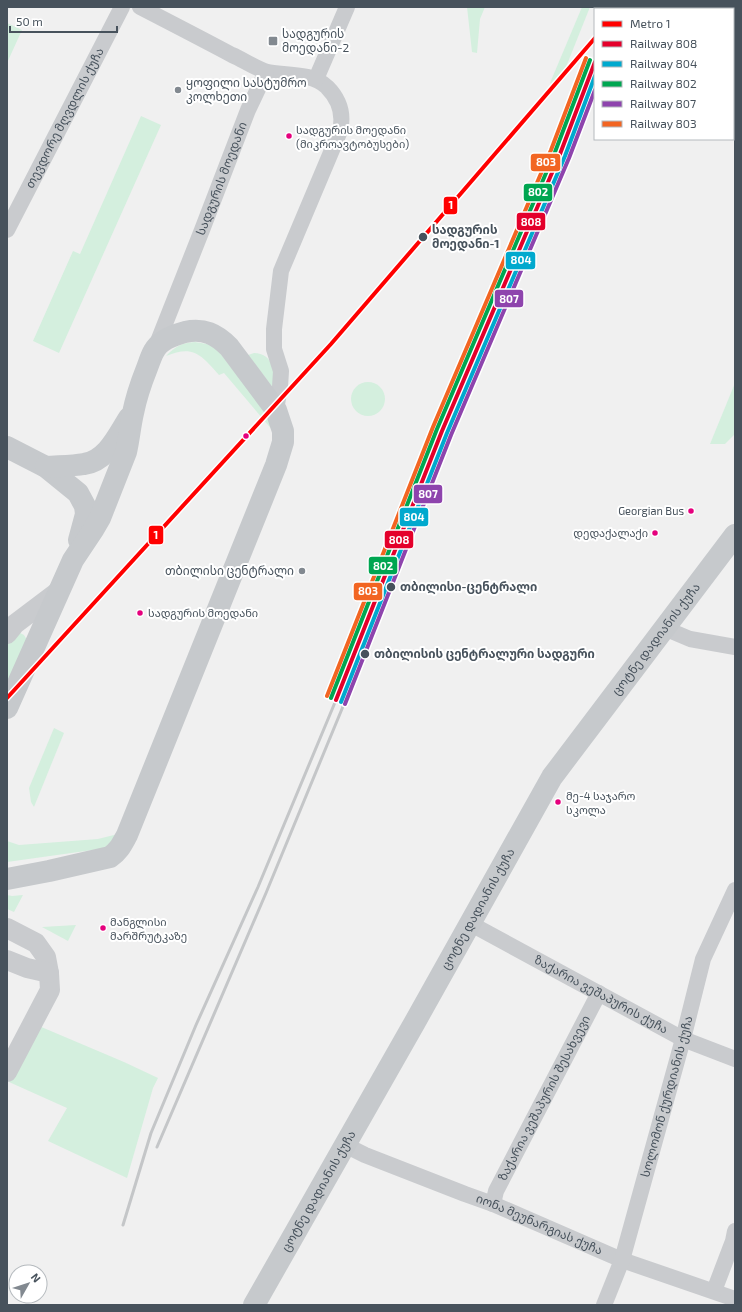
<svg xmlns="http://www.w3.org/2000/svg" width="742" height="1312" viewBox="0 0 742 1312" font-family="'Exo 2','Noto Sans Georgian',sans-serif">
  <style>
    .green { fill: #d4efde }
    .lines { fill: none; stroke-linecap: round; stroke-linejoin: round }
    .minor { stroke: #c9cbce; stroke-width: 16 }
    .tertiary { stroke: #c9cbce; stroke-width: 20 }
    .primary { stroke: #c6c9cc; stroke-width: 22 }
    .rail { stroke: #c4c6c8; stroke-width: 3 }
    .rail-1-casing { stroke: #fff; stroke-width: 7 }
    .rail-2-casing { stroke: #fff; stroke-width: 7 }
    .rail-3-casing { stroke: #fff; stroke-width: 7 }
    .rail-4-casing { stroke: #fff; stroke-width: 7 }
    .rail-5-casing { stroke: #fff; stroke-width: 7 }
    .rail-1 { stroke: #e4002b; stroke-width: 4 }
    .rail-2 { stroke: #00a9ce; stroke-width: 4 }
    .rail-3 { stroke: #00a651; stroke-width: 4 }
    .rail-4 { stroke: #8e44ad; stroke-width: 4 }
    .rail-5 { stroke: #f26522; stroke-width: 4 }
    .metro-1-casing { stroke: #fff; stroke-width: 7 }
    .metro-1 { stroke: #f00; stroke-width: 4 }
    .poi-dot { fill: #828990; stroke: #fff; stroke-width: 1.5 }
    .bus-dot { fill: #e5007d; stroke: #fff; stroke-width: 1.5 }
    .stop-dot { fill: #47525c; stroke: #fff; stroke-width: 1.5 }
    .labels { text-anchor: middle; stroke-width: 4; stroke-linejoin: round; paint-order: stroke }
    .bus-label { font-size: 11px; fill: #47525c; stroke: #fff; text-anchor: start }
    .poi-label { font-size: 12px; fill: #47525c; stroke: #fff; text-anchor: start }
    .street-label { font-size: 12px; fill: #47525c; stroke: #fff }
    .stop-label { font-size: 12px; font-weight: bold; fill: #47525c; stroke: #fff; text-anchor: start }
    .line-badge { stroke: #fff; stroke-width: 1.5 }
    .badge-label { font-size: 11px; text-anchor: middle; font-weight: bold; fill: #fff }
  </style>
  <rect width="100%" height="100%" fill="#f0f0f0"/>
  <g class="green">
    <path d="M467 7H485L480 19 477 53 472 52Z"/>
    <path d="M582 7H590L558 87 550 83Z"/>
    <path d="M7 23 22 30 7 63Z"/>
    <path d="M141 116 161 125 59 353 33 341 73 251 80 254Z"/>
    <path d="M195 342 207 344 216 348 273 420 274 432 224 373 219 375C202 356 194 344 166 356 176 346 181 343 195 342Z"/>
    <path d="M254 353C275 354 274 373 274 389L248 355Z"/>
    <circle cx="368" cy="399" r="17"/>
    <path d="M735 383V434L725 444H710Z"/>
    <path d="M18 632 24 635 27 640 7 686V639Z"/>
    <path d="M54 728 64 733 34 807 31 802 29 788Z"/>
    <path d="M122 833 110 845 100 849 7 862V841L19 845 98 839Z"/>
    <path d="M7 895 12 896 23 895 14 912 7 909Z"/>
    <path d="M76 925 68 941 42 927Z"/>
    <path d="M39 1026 124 1062 158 1078 153 1088 127 1178 48 1141 67 1108 9 1082Z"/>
  </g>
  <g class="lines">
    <g class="minor">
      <path d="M140 7C171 23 202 39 232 55 242 59 258 70 268 72 288 76 311 72 327 87 339 99 344 114 340 131L281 271 274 329V349L281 371 280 387 276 410"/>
      <path d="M316 79 347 7"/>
      <path id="s1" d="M7 230 122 7"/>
      <path id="s2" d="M155 349 202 230 248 110 266 72"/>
      <path d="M664 628 690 639 735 647"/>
      <path id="s3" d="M471 924 683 1039 735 1059"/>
      <path id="s4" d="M345 1145 365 1155 465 1194 493 1204 622 1260 735 1299"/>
      <path id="s5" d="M493 1204 496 1191 599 993"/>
      <path d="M714 1291 733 1241 735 1231"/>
      <path id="s6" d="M604 1305 622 1260 683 1039 703 959 735 890"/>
    </g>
    <g class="tertiary">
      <path d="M7 634 15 624 60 590"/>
      <path d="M7 928 36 943 46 957 49 973 50 990 7 1072"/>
      <path d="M7 960 27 968 49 973"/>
    </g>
    <g class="primary">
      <path d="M7 447 46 467 78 493 85 506 86 514 79 540"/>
      <path d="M46 467C59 466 72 466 84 464 107 461 118 435 129 418"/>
      <path d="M7 708 73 560 93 530 100 518 126 452C129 439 130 426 133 413 136 398 141 383 147 368 149 363 151 356 154 351 159 341 174 335 185 332 204 328 216 334 229 347L276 410 283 431V442L276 465 127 835C122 844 119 851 110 857L49 871 7 879"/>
      <path id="s7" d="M254 1305 415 1022 552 777 735 535"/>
    </g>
    <g class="rail">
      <path d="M157 1147 266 893 344 704"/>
      <path d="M123 1225 151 1133 196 1025 258 887 336 700"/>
    </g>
    <g class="rail-1-casing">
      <path id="rail-1" d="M336 700 442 431 560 154 595 62"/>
    </g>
    <g class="rail-2-casing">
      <path id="rail-2" d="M341 702 447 433 565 156 595 76"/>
    </g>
    <g class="rail-3-casing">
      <path id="rail-3" d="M331 698 437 429 555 152 590 60"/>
    </g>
    <g class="rail-4-casing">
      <path id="rail-4" d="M345 704 451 435 569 158 595 90"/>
    </g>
    <g class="rail-5-casing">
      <path id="rail-5" d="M327 696 433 427 551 150 586 58"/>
    </g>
    <use href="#rail-1" class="rail-1"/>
    <use href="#rail-2" class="rail-2"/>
    <use href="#rail-3" class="rail-3"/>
    <use href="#rail-4" class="rail-4"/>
    <use href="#rail-5" class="rail-5"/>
    <g class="metro-1-casing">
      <path id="metro-1" d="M7 698 331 344 595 38"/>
    </g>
    <use href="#metro-1" class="metro-1"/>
  </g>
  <g class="poi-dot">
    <rect x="268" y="36" width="10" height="10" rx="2"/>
    <circle cx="178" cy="90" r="4"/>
    <circle cx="302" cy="571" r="4"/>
  </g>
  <g class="bus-dot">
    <circle cx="289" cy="136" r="3.5"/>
    <circle cx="246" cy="436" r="3.5"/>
    <circle cx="691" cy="511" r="3.5"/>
    <circle cx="655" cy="533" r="3.5"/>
    <circle cx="140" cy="613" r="3.5"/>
    <circle cx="558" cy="802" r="3.5"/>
    <circle cx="103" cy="928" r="3.5"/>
  </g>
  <g class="stop-dot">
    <circle cx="423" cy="237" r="5"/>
    <circle cx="391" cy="587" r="5"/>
    <circle cx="365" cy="654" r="5"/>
  </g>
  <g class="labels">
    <g class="bus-label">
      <text x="296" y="134">სადგურის მოედანი<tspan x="296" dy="14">(მიკროავტობუსები)</tspan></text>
      <text x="684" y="515" text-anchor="end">Georgian Bus</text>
      <text x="648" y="537" text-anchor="end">დედაქალაქი</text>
      <text x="148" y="617">სადგურის მოედანი</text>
      <text x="566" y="800">მე-4 საჯარო<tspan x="566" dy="14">სკოლა</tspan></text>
      <text x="110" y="926">მანგლისი<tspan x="110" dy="14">მარშრუტკაზე</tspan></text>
    </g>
    <g class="poi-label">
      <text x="282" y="38">სადგურის<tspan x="282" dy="14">მოედანი-2</tspan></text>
      <text x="186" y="87">ყოფილი სასტუმრო<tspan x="186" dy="14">კოლხეთი</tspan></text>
      <text x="294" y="575" text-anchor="end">თბილისი ცენტრალი</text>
    </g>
    <g class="street-label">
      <text dy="4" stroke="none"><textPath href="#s1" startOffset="126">თევდორე მღვდლის ქუჩა</textPath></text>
      <text dy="4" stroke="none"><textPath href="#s2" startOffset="183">სადგურის მოედანი</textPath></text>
      <text dy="4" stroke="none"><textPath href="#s7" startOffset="779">ცოტნე დადიანის ქუჩა</textPath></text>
      <text dy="4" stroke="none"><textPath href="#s7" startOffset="455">ცოტნე დადიანის ქუჩა</textPath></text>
      <text dy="4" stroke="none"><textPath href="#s3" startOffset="148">ზაქარია ვეშაპურის ქუჩა</textPath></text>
      <text dy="4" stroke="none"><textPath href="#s6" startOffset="218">სოლომონ ქურდიანის ქუჩა</textPath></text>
      <text dy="4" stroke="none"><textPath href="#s5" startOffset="118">ზაქარია ვეშაპურის შესახვევი</textPath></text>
      <text dy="4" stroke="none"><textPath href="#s7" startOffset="131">ცოტნე დადიანის ქუჩა</textPath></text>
      <text dy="4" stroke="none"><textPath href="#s4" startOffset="210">იონა მეუნარგიას ქუჩა</textPath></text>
    </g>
    <g class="stop-label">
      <text x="432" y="234">სადგურის<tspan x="432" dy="14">მოედანი-1</tspan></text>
      <text x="400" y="591">თბილისი-ცენტრალი</text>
      <text x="374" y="658">თბილისის ცენტრალური სადგური</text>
    </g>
  </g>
  <g class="line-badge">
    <rect x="530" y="153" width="31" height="19" rx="4" fill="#f26522"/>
    <rect x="523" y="183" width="30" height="19" rx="4" fill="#00a651"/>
    <rect x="443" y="196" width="15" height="19" rx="4" fill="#f00"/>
    <rect x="516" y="212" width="30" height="19" rx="4" fill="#e4002b"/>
    <rect x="505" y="251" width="31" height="19" rx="4" fill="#00a9ce"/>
    <rect x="494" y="289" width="30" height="19" rx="4" fill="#8e44ad"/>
    <rect x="413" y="484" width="30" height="20" rx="4" fill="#8e44ad"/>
    <rect x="399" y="507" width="30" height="20" rx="4" fill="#00a9ce"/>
    <rect x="148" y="525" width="16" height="20" rx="4" fill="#f00"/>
    <rect x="384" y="530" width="30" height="19" rx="4" fill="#e4002b"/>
    <rect x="368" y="556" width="30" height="19" rx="4" fill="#00a651"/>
    <rect x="353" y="582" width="30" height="19" rx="4" fill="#f26522"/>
  </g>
  <g class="badge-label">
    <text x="546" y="166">803</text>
    <text x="538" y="196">802</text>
    <text x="451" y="209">1</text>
    <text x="531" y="226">808</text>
    <text x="521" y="264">804</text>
    <text x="509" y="303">807</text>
    <text x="428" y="498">807</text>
    <text x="414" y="521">804</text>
    <text x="156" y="539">1</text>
    <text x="399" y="544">808</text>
    <text x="383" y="570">802</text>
    <text x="368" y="595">803</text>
  </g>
  <rect width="742" height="1312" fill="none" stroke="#47525c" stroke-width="16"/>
  <rect x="594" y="8" width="140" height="132" fill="#ffffff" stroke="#b5babe"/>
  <rect x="602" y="21" width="20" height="6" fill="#ff0000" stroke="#b5babe"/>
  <text x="630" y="28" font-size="12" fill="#47525c">Metro 1</text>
  <rect x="602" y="41" width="20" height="6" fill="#e4002b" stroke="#b5babe"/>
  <text x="630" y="48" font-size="12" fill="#47525c">Railway 808</text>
  <rect x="602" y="61" width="20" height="6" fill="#00a9ce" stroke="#b5babe"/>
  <text x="630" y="68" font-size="12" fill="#47525c">Railway 804</text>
  <rect x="602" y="81" width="20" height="6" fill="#00a651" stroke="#b5babe"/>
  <text x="630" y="88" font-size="12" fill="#47525c">Railway 802</text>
  <rect x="602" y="101" width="20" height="6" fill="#8e44ad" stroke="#b5babe"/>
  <text x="630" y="108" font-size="12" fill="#47525c">Railway 807</text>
  <rect x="602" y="121" width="20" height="6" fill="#f26522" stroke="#b5babe"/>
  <text x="630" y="128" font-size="12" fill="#47525c">Railway 803</text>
  <g transform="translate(28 1284) rotate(51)"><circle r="19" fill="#ffffff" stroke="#b5babe"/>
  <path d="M0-3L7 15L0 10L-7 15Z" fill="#828990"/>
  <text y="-6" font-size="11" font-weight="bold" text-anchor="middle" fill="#47525c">N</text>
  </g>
  <path d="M10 26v6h107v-6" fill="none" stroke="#47525c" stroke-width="2"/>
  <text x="16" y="26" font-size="12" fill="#47525c" stroke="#ffffff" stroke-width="3" paint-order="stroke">50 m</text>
</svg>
